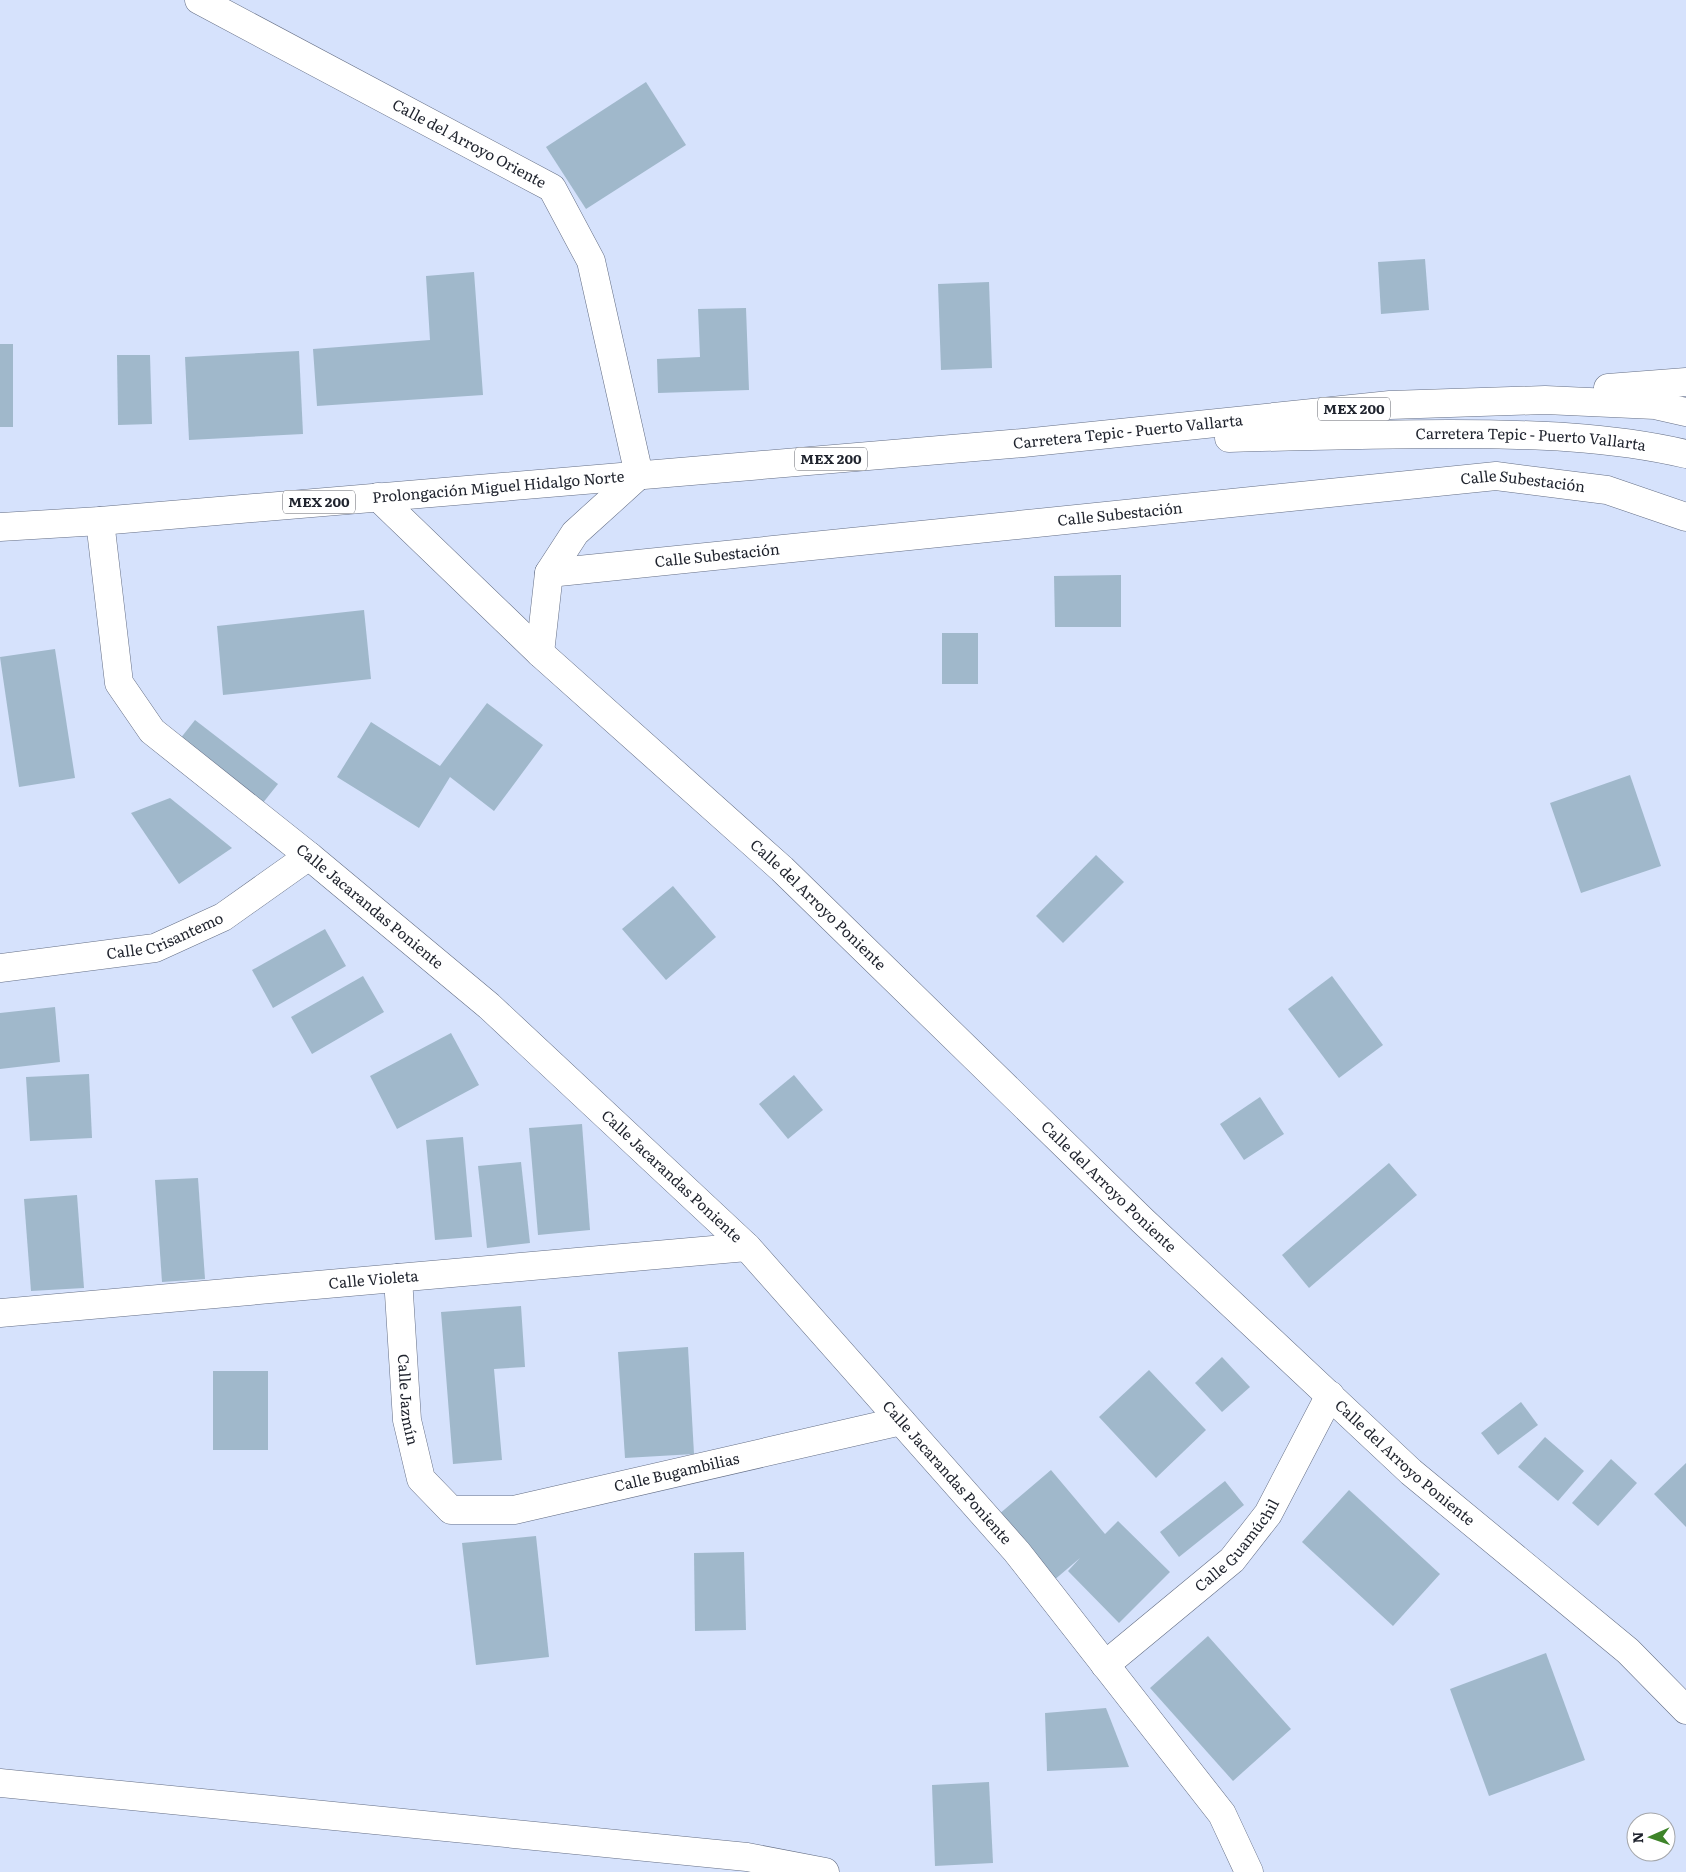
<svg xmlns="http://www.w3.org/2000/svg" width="1686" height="1872" viewBox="0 0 1686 1872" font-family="Literata,serif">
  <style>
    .building { fill: #a0b8cb }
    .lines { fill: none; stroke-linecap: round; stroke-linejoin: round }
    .minor-casing { stroke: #646e85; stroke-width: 29 }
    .tertiary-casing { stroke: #646e85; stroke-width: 29 }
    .trunk-casing { stroke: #646e85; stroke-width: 29 }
    .minor { stroke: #fff; stroke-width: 28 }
    .tertiary { stroke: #fff; stroke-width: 28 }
    .trunk { stroke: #fff; stroke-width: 28 }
    .labels { text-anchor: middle; stroke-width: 5; stroke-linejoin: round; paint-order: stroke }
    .shield { fill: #fff; stroke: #62656c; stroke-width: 1 }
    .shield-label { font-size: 14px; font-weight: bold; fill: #1f232d }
    .street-label { font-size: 15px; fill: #1f232d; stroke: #fff }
  </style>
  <rect width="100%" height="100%" fill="#d6e2fc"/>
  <g class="building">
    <path d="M646 82 686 145 586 209 546 147Z"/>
    <path d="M1425 259 1429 310 1381 314 1378 262Z"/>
    <path d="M474 272 483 395 317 406 313 349 430 340 426 276Z"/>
    <path d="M989 282 992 368 941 370 938 284Z"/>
    <path d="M746 308 749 390 658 393 657 359 700 357 698 309Z"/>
    <rect x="0" y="344" width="13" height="83"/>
    <path d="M299 351 303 434 189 440 185 357Z"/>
    <path d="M117 355H150L152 424 118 425Z"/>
    <path d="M1121 575V627H1055L1054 576Z"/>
    <path d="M364 610 371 679 223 695 217 626Z"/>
    <rect x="942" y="633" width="36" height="51"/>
    <path d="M55 649 75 778 19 787 0 657Z"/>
    <path d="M487 703 543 745 494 811 450 777 419 828 337 777 371 722 440 766Z"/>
    <path d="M195 720 278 784 258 809 176 744Z"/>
    <path d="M1630 775 1661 866 1581 893 1550 803Z"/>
    <path d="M170 798 232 848 179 884 131 813Z"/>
    <path d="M1096 855 1124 882 1063 943 1036 916Z"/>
    <path d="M673 886 716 937 666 980 622 929Z"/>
    <path d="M325 929 346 966 273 1008 252 970Z"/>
    <path d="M363 976 384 1012 312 1054 291 1017Z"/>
    <path d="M1332 976 1383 1045 1339 1078 1288 1009Z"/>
    <path d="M55 1007 60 1062 0 1069V1013Z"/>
    <path d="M451 1033 479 1085 397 1129 370 1076Z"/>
    <path d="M89 1074 92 1138 30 1141 26 1077Z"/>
    <path d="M794 1075 823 1110 788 1139 759 1104Z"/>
    <path d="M1260 1097 1284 1134 1244 1160 1220 1124Z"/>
    <path d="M582 1124 590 1230 538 1235 529 1128Z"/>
    <path d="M463 1137 472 1237 435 1240 426 1140Z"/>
    <path d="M521 1162 530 1243 487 1248 478 1166Z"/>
    <path d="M1389 1163 1417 1195 1309 1288 1282 1255Z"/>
    <path d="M198 1178 205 1279 162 1282 155 1180Z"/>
    <path d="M77 1195 84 1288 31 1291 24 1199Z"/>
    <path d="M521 1306 525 1367 494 1369 502 1460 453 1464 441 1312Z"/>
    <path d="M688 1347 694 1454 625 1458 618 1352Z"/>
    <path d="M1222 1357 1250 1387 1222 1412 1195 1383Z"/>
    <path d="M1149 1370 1206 1430 1156 1478 1099 1417Z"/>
    <rect x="213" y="1371" width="55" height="79"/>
    <path d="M1521 1402 1538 1425 1498 1455 1481 1433Z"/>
    <path d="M1545 1437 1584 1471 1558 1501 1518 1467Z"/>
    <path d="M1611 1459 1637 1483 1598 1526 1572 1503Z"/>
    <path d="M1686 1463V1527L1654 1494Z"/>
    <path d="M1051 1470 1105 1534 1118 1521 1170 1572 1119 1623 1068 1571 1080 1558 1053 1581 998 1515Z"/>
    <path d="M1225 1481 1244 1505 1179 1557 1160 1532Z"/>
    <path d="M1349 1490 1440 1574 1393 1626 1302 1542Z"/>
    <path d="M536 1536 549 1657 476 1665 462 1543Z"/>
    <path d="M744 1552 746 1630 695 1631 694 1553Z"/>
    <path d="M1208 1636 1291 1729 1233 1781 1150 1688Z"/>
    <path d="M1546 1653 1585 1760 1489 1796 1450 1689Z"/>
    <path d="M1106 1708 1129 1767 1047 1771 1045 1713Z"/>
    <path d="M989 1782 993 1863 935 1866 932 1785Z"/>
  </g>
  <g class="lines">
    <g class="minor-casing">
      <g id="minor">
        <path id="s1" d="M199 0 552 188 591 261 639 475 575 533 549 573 540 653"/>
        <path id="s2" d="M378 497 540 653 782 869 1143 1221 1411 1472 1628 1651 1686 1710"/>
        <path id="s3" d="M549 573 1496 476 1607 490 1686 517"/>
        <path id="s4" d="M0 968 155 948 223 917 309 856"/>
        <path id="s5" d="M398 1278 407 1420 421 1479 451 1510H514L901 1421"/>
        <path id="s6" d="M0 1313 747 1247"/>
        <path id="s7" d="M1105 1665 1232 1560 1268 1514 1330 1395"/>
      </g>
    </g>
    <g class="tertiary-casing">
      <g id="tertiary">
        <path id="s8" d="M100 521 119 683 152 731 309 856 489 1006 747 1247 1017 1552 1222 1814 1249 1872"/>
        <path d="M0 1783 747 1857 825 1872"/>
      </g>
    </g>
    <g class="trunk-casing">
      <g id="trunk">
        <path d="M1608 388 1686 382"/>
        <path id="s9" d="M1229 438C1302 436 1376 434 1449 434 1528 434 1609 436 1686 454"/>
        <path id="s10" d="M0 527 100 521 1023 443 1390 405 1545 400 1655 405 1686 412"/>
      </g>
    </g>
    <use href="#minor" class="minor"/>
    <use href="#tertiary" class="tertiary"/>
    <use href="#trunk" class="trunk"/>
  </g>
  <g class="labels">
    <g class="shield">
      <rect x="1318" y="397.5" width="72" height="23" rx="4"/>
      <rect x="795" y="447.5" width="72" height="23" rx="4"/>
      <rect x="283" y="490.5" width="72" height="23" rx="4"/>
    </g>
    <g class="shield-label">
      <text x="1354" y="414">MEX 200</text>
      <text x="831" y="464">MEX 200</text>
      <text x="319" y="507">MEX 200</text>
    </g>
    <g class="street-label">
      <text dy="5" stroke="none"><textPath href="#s1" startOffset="306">Calle del Arroyo Oriente</textPath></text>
      <text dy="5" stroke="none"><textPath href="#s10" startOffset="1132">Carretera Tepic - Puerto Vallarta</textPath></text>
      <text dy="5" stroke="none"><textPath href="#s9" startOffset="302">Carretera Tepic - Puerto Vallarta</textPath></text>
      <text dy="5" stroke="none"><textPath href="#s3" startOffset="979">Calle Subestación</textPath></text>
      <text dy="5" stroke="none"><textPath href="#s10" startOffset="500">Prolongación Miguel Hidalgo Norte</textPath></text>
      <text dy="5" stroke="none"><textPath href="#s3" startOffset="574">Calle Subestación</textPath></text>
      <text dy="5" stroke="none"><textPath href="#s3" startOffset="169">Calle Subestación</textPath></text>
      <text dy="5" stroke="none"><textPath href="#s2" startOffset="600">Calle del Arroyo Poniente</textPath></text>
      <text dy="5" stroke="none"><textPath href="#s8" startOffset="501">Calle Jacarandas Poniente</textPath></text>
      <text dy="5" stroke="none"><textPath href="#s4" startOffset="169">Calle Crisantemo</textPath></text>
      <text dy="5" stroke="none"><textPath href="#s8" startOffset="906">Calle Jacarandas Poniente</textPath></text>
      <text dy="5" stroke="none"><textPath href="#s2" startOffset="1005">Calle del Arroyo Poniente</textPath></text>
      <text dy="5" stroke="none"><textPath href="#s6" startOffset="375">Calle Violeta</textPath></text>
      <text dy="5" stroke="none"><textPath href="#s5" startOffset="122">Calle Jazmín</textPath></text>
      <text dy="5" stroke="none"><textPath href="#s2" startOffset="1410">Calle del Arroyo Poniente</textPath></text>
      <text dy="5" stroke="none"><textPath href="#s5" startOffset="476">Calle Bugambilias</textPath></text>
      <text dy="5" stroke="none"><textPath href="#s8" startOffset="1311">Calle Jacarandas Poniente</textPath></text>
      <text dy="5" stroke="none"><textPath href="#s7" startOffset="179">Calle Guamúchil</textPath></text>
    </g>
  </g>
  <g transform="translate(1651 1837) rotate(268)"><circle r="24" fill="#ffffff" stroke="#a5a7ab"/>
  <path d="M0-4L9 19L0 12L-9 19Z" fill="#3e8429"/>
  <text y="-8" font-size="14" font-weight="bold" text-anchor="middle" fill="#1f232d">N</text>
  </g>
</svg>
